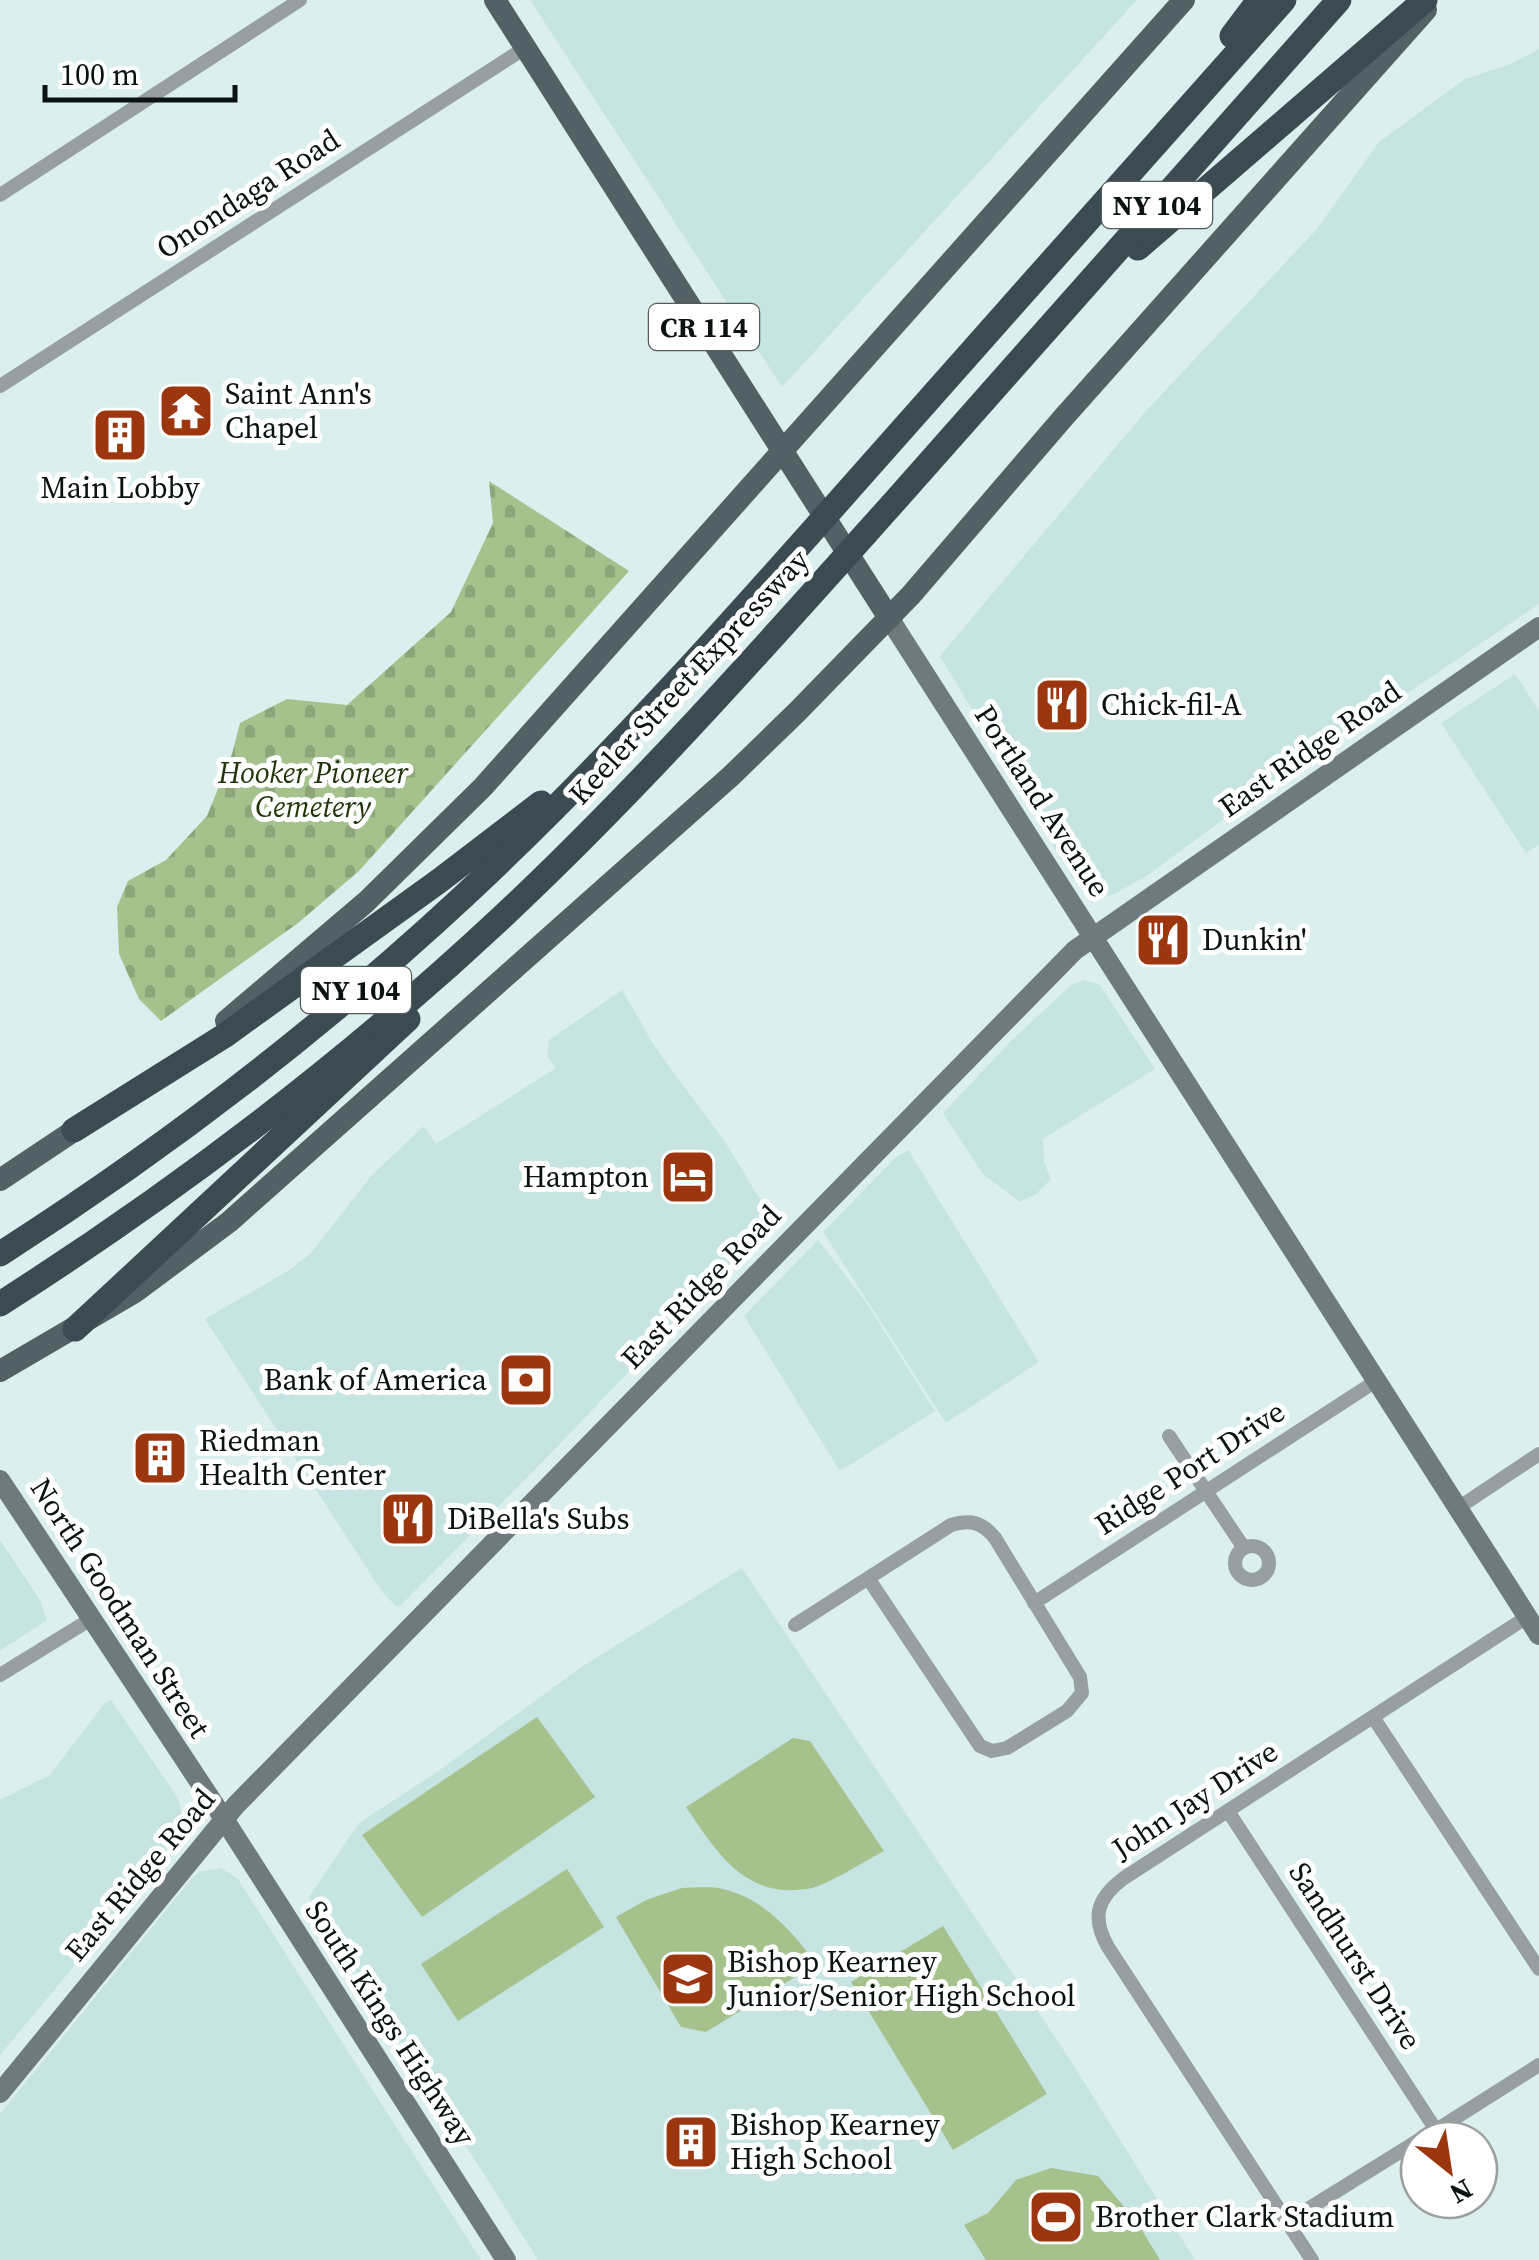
<svg xmlns="http://www.w3.org/2000/svg" width="1539" height="2260" viewBox="0 0 1539 2260" font-family="'Source Serif 4',serif">
  <style>
    .built { fill: #c5e4e2 }
    .green { fill: #a5c28d }
    .cemetery { fill: url(#cemetery-stones) }
    .lines { fill: none; stroke-linecap: round; stroke-linejoin: round }
    .minor { stroke: #979fa2; stroke-width: 14 }
    .secondary { stroke: #6f7a7f; stroke-width: 20 }
    .primary { stroke: #536166; stroke-width: 22 }
    .motorway { stroke: #3b4b51; stroke-width: 25 }
    .labels { text-anchor: middle; stroke-width: 10; stroke-linejoin: round; paint-order: stroke }
    .shield { fill: #fff; stroke: #545959; stroke-width: 2.5 }
    .shield-label { font-size: 28px; font-weight: bold; fill: #0b1212 }
    .street-label { font-size: 30px; fill: #0b1212; stroke: #fff }
    .poi-label { font-size: 30px; fill: #0b1212; stroke: #fff; text-anchor: start }
    .park-label { font-size: 30px; font-style: italic; fill: #21350a; stroke: #fff }
  </style>
  <defs>
    <pattern id="cemetery-stones" width="16" height="16" patternUnits="userSpaceOnUse" patternTransform="scale(2.5)"><rect width="16" height="16" fill="#a5c28d"/><path d="M2 7V4a2 2 0 0 1 4 0v3zM10 15v-3a2 2 0 0 1 4 0v3z" fill="#8da679"/></pattern>
  </defs>
  <rect width="100%" height="100%" fill="#daefee"/>
  <g class="built">
    <path d="M530 0H1137L782 387Z"/>
    <path d="M1539 49V604L1248 801 1148 875 1112 895 1096 896 1081 888 1072 877 940 656 1146 411 1317 229 1379 142 1465 79 1511 64Z"/>
    <path d="M1515 674 1539 711V845L1526 853 1441 723Z"/>
    <path d="M1084 980 1100 985 1155 1069 1043 1139 1044 1162 1051 1179 1036 1194 1020 1202 983 1174 943 1113 1010 1042 1072 984Z"/>
    <path d="M622 990 655 1047 725 1142 773 1220 557 1447 398 1608 383 1593 205 1319 288 1271 311 1253 371 1176 424 1126 436 1144 556 1068 547 1055 549 1040Z"/>
    <path d="M908 1150 1039 1362 946 1423 823 1232 895 1158Z"/>
    <path d="M818 1240 863 1298 935 1411 840 1471 744 1316Z"/>
    <path d="M0 1540 40 1600 47 1620 0 1651Z"/>
    <path d="M742 1568 1071 2061 1195 2260H538L309 1897 359 1823 437 1772 583 1666Z"/>
    <path d="M111 1700 178 1798 185 1833 0 2055V1800L50 1775 104 1704Z"/>
    <path d="M221 1868 238 1879 481 2260H0V2114L193 1877 202 1871Z"/>
  </g>
  <g class="green">
    <path d="M537 1717 595 1797 422 1917 362 1835Z"/>
    <path d="M793 1738 810 1741 884 1851C864 1861 827 1886 807 1889 743 1898 717 1852 686 1807Z"/>
    <path d="M567 1869 604 1927 458 2021 421 1964Z"/>
    <path d="M682 1888C695 1888 711 1886 723 1889 763 1898 793 1932 816 1964L706 2032 681 2027 616 1917 646 1900Z"/>
    <path d="M943 1926 1047 2094 953 2150 851 1982Z"/>
    <path d="M1051 2168 1098 2176 1137 2222 1160 2260H986L964 2225 988 2213 1016 2180Z"/>
  </g>
  <path class="cemetery" d="M489 481 629 571 359 871 298 923 161 1021 139 999 119 954 117 907 128 881 166 860 207 816 232 754 240 723 287 699 347 705 451 612 493 523Z"/>
  <g class="lines">
    <g class="minor">
      <path d="M0 195 300 0"/>
      <path d="M0 386 525 48"/>
      <path d="M1169 1436 1244 1548"/>
      <path d="M1458 1508 1539 1454"/>
      <circle cx="1252" cy="1563" r="17"/>
      <path d="M1034 1603 1376 1381"/>
      <path d="M795 1625 951 1525C970 1519 982 1522 995 1538L1080 1677 1082 1693 1067 1711 1007 1748 992 1751 980 1746 868 1578"/>
      <path d="M0 1675 91 1619"/>
      <path d="M1373 1717 1539 1969"/>
      <path d="M1228 1811 1436 2130"/>
      <path d="M1430 2134 1539 2065"/>
      <path d="M1287 2222 1419 2140"/>
      <path d="M1312 2260 1108 1947C1091 1917 1097 1898 1124 1878L1527 1617"/>
    </g>
    <g class="secondary">
      <path d="M889 618 1539 1635"/>
      <path d="M0 1480 224 1819 506 2260"/>
      <path d="M0 2093 236 1805 1075 950 1539 627"/>
    </g>
    <g class="primary">
      <path d="M495 0 889 618"/>
      <path d="M226 1021 366 902 483 787 1184 0"/>
      <path d="M0 1180 87 1122"/>
      <path d="M0 1371 135 1292 229 1222 731 776 797 712 911 595 1063 418 1426 10"/>
    </g>
    <g class="motorway">
      <path d="M1232 36 1259 0"/>
      <path d="M1138 248 1425 0"/>
      <path d="M74 1130 224 1036 439 881 541 803"/>
      <path d="M0 1254C164 1149 322 1028 465 895 609 761 739 614 869 467 1007 311 1145 156 1284 0"/>
      <path d="M0 1304C177 1191 347 1062 500 919 640 788 767 644 895 501 1043 334 1191 167 1339 0"/>
      <path d="M75 1329 408 1019"/>
    </g>
  </g>
  <defs>
    <g id="temple-square" transform="scale(2.875)"><rect x="-9" y="-9" width="18" height="18" rx="4" fill="#9c360e" stroke="#fff"/><path d="M0-6L5-2H3V0L6.5 2.5H4V6H1.5V3h-3V6H-4V2.5H-6.5L-3 0V-2H-5Z" fill="#fff"/></g>
    <g id="building-square" transform="scale(2.875)"><rect x="-9" y="-9" width="18" height="18" rx="4" fill="#9c360e" stroke="#fff"/><path d="M-4-6H4V6H1V3H-1V6H-4ZM-2.5-4.3h1.7v1.8h-1.7ZM.8-4.3h1.7v1.8H.8ZM-2.5-1h1.7V.8h-1.7ZM.8-1h1.7V.8H.8Z" fill="#fff"/></g>
    <g id="restaurant-square" transform="scale(2.875)"><rect x="-9" y="-9" width="18" height="18" rx="4" fill="#9c360e" stroke="#fff"/><path d="M-5-6h1v4h1v-4h1v4h1v-4h1v5L-1.5 .5V6h-2V.5L-5-1ZM5-6V6H3V1.5H1.5Q1.5-4 5-6Z" fill="#fff"/></g>
    <g id="hotel-square" transform="scale(2.875)"><rect x="-9" y="-9" width="18" height="18" rx="4" fill="#9c360e" stroke="#fff"/><path d="M-6-4.5h1.5V1H6V5H4.5V3h-9V5H-6ZM-4 0a1.8 1.8 0 1 1 3.6 0ZM.5 0V-2.5h3Q6-2.5 6 0Z" fill="#fff"/></g>
    <g id="bank-square" transform="scale(2.875)"><rect x="-9" y="-9" width="18" height="18" rx="4" fill="#9c360e" stroke="#fff"/><path d="M-6-4H6V4H-6ZM0-2.3a2.3 2.3 0 1 0 0 4.6a2.3 2.3 0 1 0 0-4.6Z" fill="#fff"/></g>
    <g id="school-square" transform="scale(2.875)"><rect x="-9" y="-9" width="18" height="18" rx="4" fill="#9c360e" stroke="#fff"/><path d="M0-5L7-2L0 1L-7-2ZM-4 1L0 2.5L4 1V4Q0 6-4 4Z" fill="#fff"/></g>
    <g id="stadium-square" transform="scale(2.875)"><rect x="-9" y="-9" width="18" height="18" rx="4" fill="#9c360e" stroke="#fff"/><path d="M0-5a6.5 5 0 1 0 0 10a6.5 5 0 1 0 0-10ZM-3.5-1.8h7v3.6h-7Z" fill="#fff"/></g>
  </defs>
  <g fill-rule="evenodd">
    <use href="#temple-square" x="186" y="411"/>
    <use href="#building-square" x="120" y="435"/>
    <use href="#restaurant-square" x="1062" y="705"/>
    <use href="#restaurant-square" x="1163" y="940"/>
    <use href="#hotel-square" x="688" y="1177"/>
    <use href="#bank-square" x="526" y="1380"/>
    <use href="#building-square" x="160" y="1458"/>
    <use href="#restaurant-square" x="408" y="1519"/>
    <use href="#school-square" x="688" y="1979"/>
    <use href="#building-square" x="691" y="2142"/>
    <use href="#stadium-square" x="1056" y="2217"/>
  </g>
  <g class="labels">
    <g class="shield">
      <rect x="1102" y="182" width="110" height="46" rx="8"/>
      <rect x="649" y="304" width="110" height="46" rx="8"/>
      <rect x="301" y="967" width="110" height="46" rx="8"/>
    </g>
    <g class="shield-label">
      <text x="1157" y="215">NY 104</text>
      <text x="704" y="337">CR 114</text>
      <text x="356" y="1000">NY 104</text>
    </g>
    <g class="street-label">
      <text transform="translate(248 194) rotate(-33)" y="10">Onondaga Road</text>
      <text transform="translate(689 677) rotate(-47)" y="10">Keeler Street Expressway</text>
      <text transform="translate(1310 749) rotate(-35)" y="10">East Ridge Road</text>
      <text transform="translate(1042 801) rotate(57)" y="10">Portland Avenue</text>
      <text transform="translate(701 1287) rotate(-46)" y="10">East Ridge Road</text>
      <text transform="translate(1190 1468) rotate(-33)" y="10">Ridge Port Drive</text>
      <text transform="translate(120 1608) rotate(57)" y="10">North Goodman Street</text>
      <text transform="translate(1195 1800) rotate(-33)" y="10">John Jay Drive</text>
      <text transform="translate(140 1875) rotate(-50)" y="10">East Ridge Road</text>
      <text transform="translate(1355 1956) rotate(57)" y="10">Sandhurst Drive</text>
      <text transform="translate(390 2023) rotate(57)" y="10">South Kings Highway</text>
    </g>
    <g class="poi-label">
      <text x="225" y="404">Saint Ann's<tspan x="225" dy="34">Chapel</tspan></text>
      <text x="120" y="498" text-anchor="middle">Main Lobby</text>
      <text x="1101" y="715">Chick-fil-A</text>
      <text x="1202" y="950">Dunkin'</text>
      <text x="649" y="1187" text-anchor="end">Hampton</text>
      <text x="487" y="1390" text-anchor="end">Bank of America</text>
      <text x="199" y="1451">Riedman<tspan x="199" dy="34">Health Center</tspan></text>
      <text x="447" y="1529">DiBella's Subs</text>
      <text x="727" y="1972">Bishop Kearney<tspan x="727" dy="34">Junior/Senior High School</tspan></text>
      <text x="730" y="2135">Bishop Kearney<tspan x="730" dy="34">High School</tspan></text>
      <text x="1095" y="2227">Brother Clark Stadium</text>
    </g>
    <g class="park-label">
      <text x="313" y="783">Hooker Pioneer<tspan x="313" dy="34">Cemetery</tspan></text>
    </g>
  </g>
  <g transform="translate(1449 2170) rotate(150)"><circle r="48" fill="#ffffff" stroke="#9da0a0" stroke-width="2.5"/>
  <path d="M0-8L18 38L0 25L-18 38Z" fill="#9c360e"/>
  <text y="-15" font-size="28" font-weight="bold" text-anchor="middle" fill="#0b1212">N</text>
  </g>
  <path d="M45 85v15h190v-15" fill="none" stroke="#0b1212" stroke-width="5"/>
  <text x="60" y="85" font-size="30" fill="#0b1212" stroke="#ffffff" stroke-width="8" paint-order="stroke">100 m</text>
</svg>
